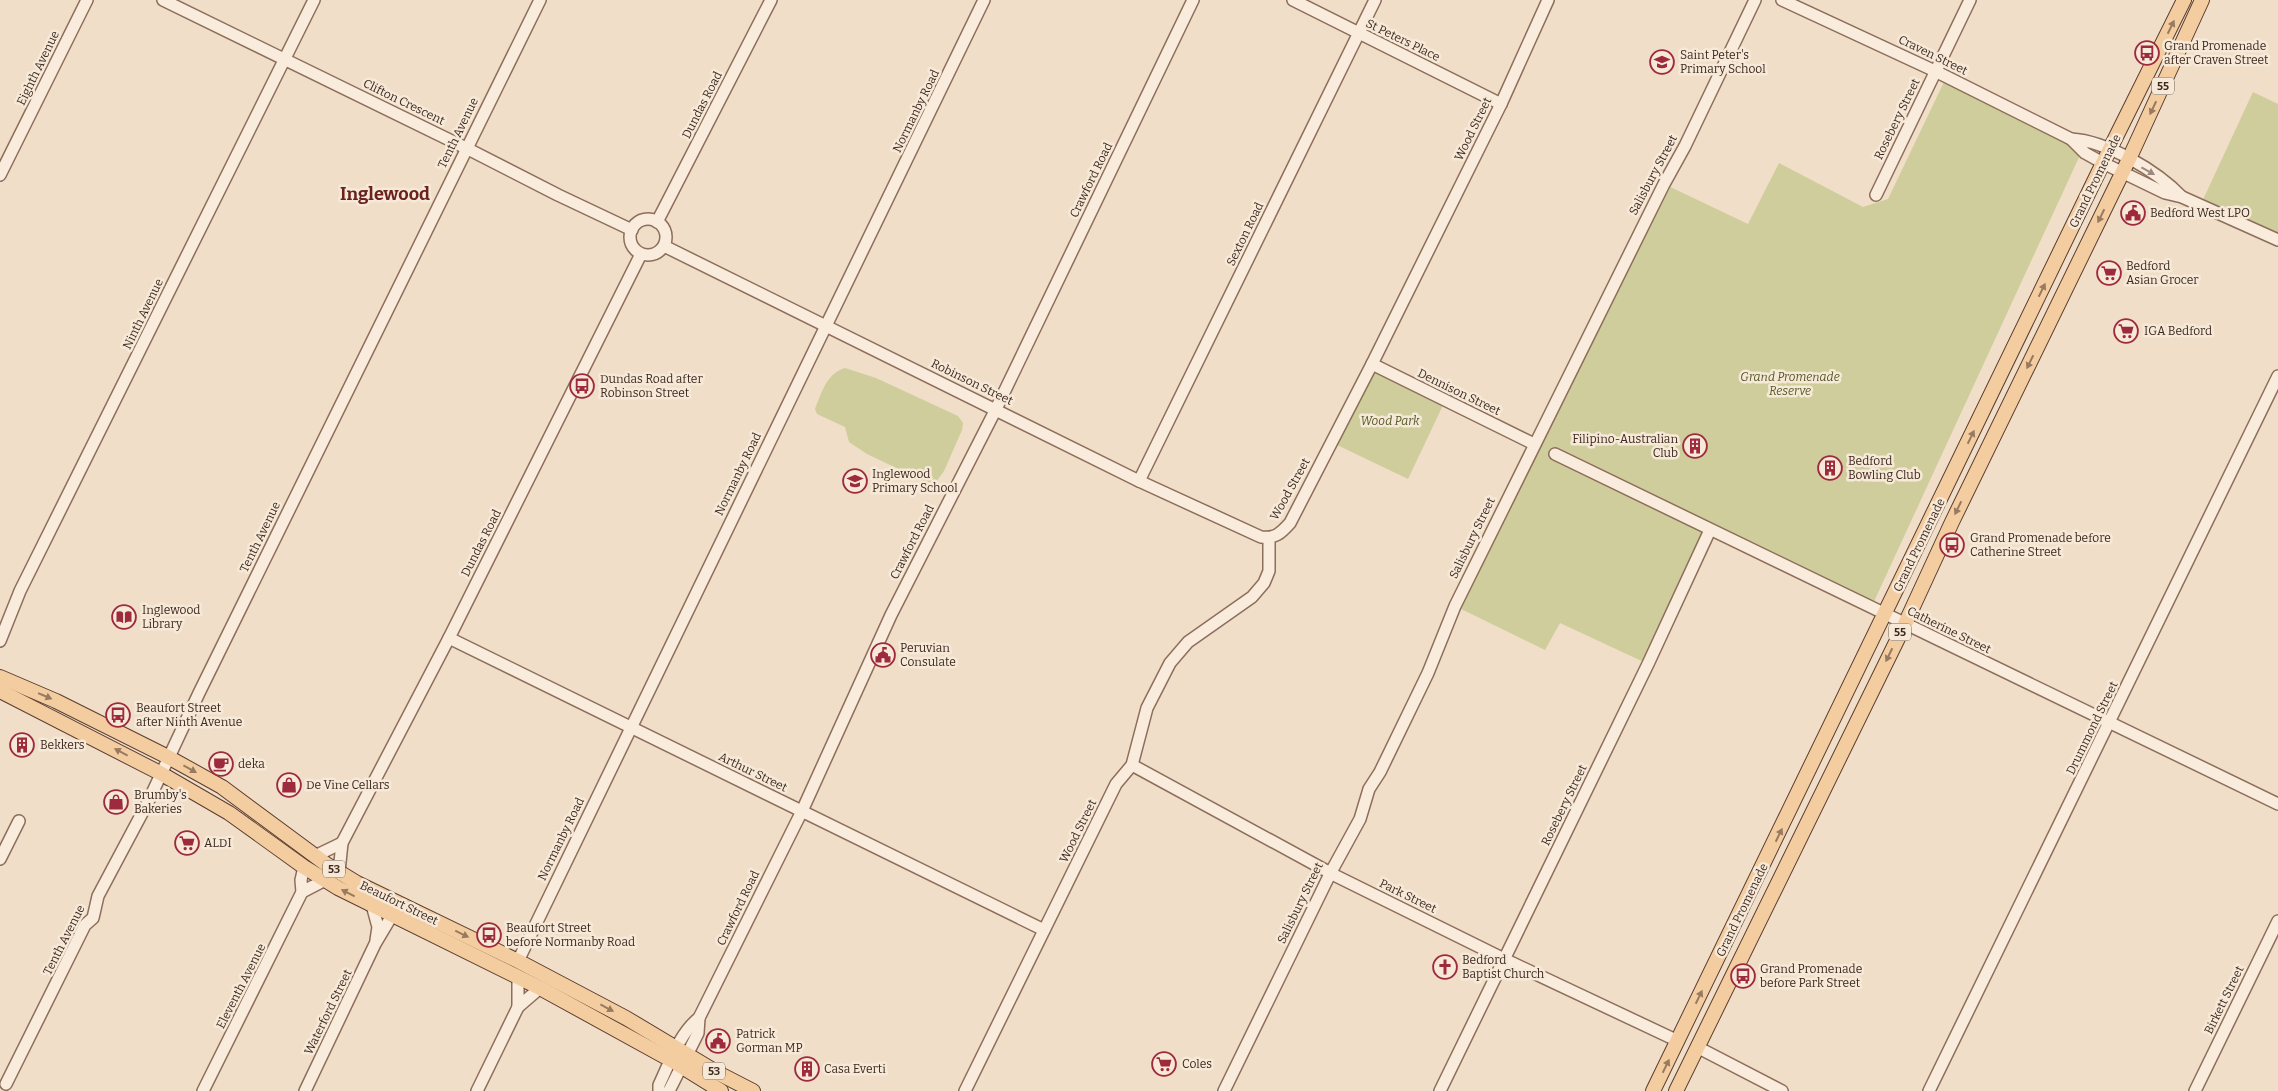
<svg xmlns="http://www.w3.org/2000/svg" width="2278" height="1091" viewBox="0 0 2278 1091" font-family="Bitter,serif">
  <style>
    .park { fill: #cfcd9b }
    .lines { fill: none; stroke-linecap: round; stroke-linejoin: round }
    .minor-casing { stroke: #8d6e5c; stroke-width: 14 }
    .major-casing { stroke: #5b3d30; stroke-width: 16 }
    .minor { stroke: #faecdc; stroke-width: 11 }
    .major { stroke: #f3cca0; stroke-width: 14 }
    .oneway { fill: #987a60 }
    .oneway2 { fill: #9c8a7e }
    .labels { text-anchor: middle; stroke-width: 5; stroke-linejoin: round; paint-order: stroke }
    .shield { fill: #f7e9d8; stroke: #756357; stroke-width: 1 }
    .shield-label { font-size: 11px; font-weight: bold; fill: #3d2920 }
    .street-label { font-size: 12px; fill: #3d2920; stroke: #f7e9d8 }
    .poi-label { font-size: 12px; fill: #3d2920; stroke: #f7e9d8; text-anchor: start }
    .park-label { font-size: 12px; font-style: italic; fill: #555a26; stroke: #f7e9d8 }
    .district-label { font-size: 18px; font-weight: bold; fill: #6b221e; stroke: #f7e9d8 }
  </style>
  <rect width="100%" height="100%" fill="#f0dec8"/>
  <g class="park">
    <path d="M1944 82 2087 140 1871 608 1710 531 1648 664 1560 623 1545 650 1455 606 1664 184 1748 224 1779 163 1863 207 1888 199Z"/>
    <path d="M2253 92 2278 104V238L2201 204Z"/>
    <path d="M1372 364 1445 401 1408 479 1335 444Z"/>
    <path d="M845 368 876 378 958 416 963 423 962 430 944 471 936 482H926L867 454 849 442 845 427 817 414 815 409C822 392 826 374 845 368Z"/>
  </g>
  <g class="lines">
    <g class="minor-casing">
      <g id="minor">
        <path d="M163 0 466 148 558 195 632 230"/>
        <path d="M1293 0 1501 104"/>
        <path d="M1782 0 1935 71 2071 139 2085 153 2103 163 2165 193 2182 197 2278 240"/>
        <path d="M2071 139C2107 141 2157 171 2182 197"/>
        <path d="M0 175 87 0"/>
        <path d="M1876 195 1970 0"/>
        <circle cx="648" cy="237" r="18"/>
        <path d="M657 222 771 0"/>
        <path d="M664 246 1139 481 1261 537C1275 539 1281 533 1290 523L1372 364 1501 104 1548 0"/>
        <path d="M1372 364 1534 444"/>
        <path d="M1555 454 2278 804"/>
        <path d="M1139 481 1375 0"/>
        <path d="M449 638 1044 930"/>
        <path d="M0 641 20 591 314 0"/>
        <path d="M1132 765 1336 876 1504 959 1678 1041"/>
        <path d="M315 856 342 843"/>
        <path d="M0 859 19 821"/>
        <path d="M339 872 342 843 449 638 641 254"/>
        <path d="M302 892 325 880"/>
        <path d="M372 905 378 927 376 940"/>
        <path d="M518 961 984 0"/>
        <path d="M518 1007V977"/>
        <path d="M1697 1047 1782 1091"/>
        <path d="M6 1084 85 925 93 918 98 896 148 802 199 693 540 0"/>
        <path d="M203 1091 302 892 301 880 304 867"/>
        <path d="M305 1091 375 944 397 907"/>
        <path d="M477 1091 518 1007 540 988"/>
        <path d="M659 1091V1085C670 1062 679 1034 699 1018L802 811 891 615 996 409 1193 0"/>
        <path d="M669 1091 698 1033 699 1018"/>
        <path d="M965 1091 1116 784 1132 765 1147 708 1170 663 1188 642 1252 597 1264 583 1269 571V538"/>
        <path d="M1224 1091 1331 872 1360 819 1369 789 1380 772 1428 673 1455 606 1664 184 1685 146 1755 0"/>
        <path d="M1440 1091 1648 664 1710 530"/>
        <path d="M1929 1091 2278 376"/>
        <path d="M2195 1091 2278 921"/>
      </g>
    </g>
    <g class="major-casing">
      <g id="major">
        <path d="M0 677 56 701 168 757 222 787 326 864 357 883 518 961 626 1018 718 1073 753 1091"/>
        <path d="M0 691 160 773 229 813 304 867 338 888 540 988 671 1060 721 1091"/>
        <path d="M1653 1091 2103 163 2184 0"/>
        <path d="M1676 1091 1905 624 1952 522 2129 159 2202 0"/>
      </g>
    </g>
    <use href="#minor" class="minor"/>
    <use href="#major" class="major"/>
  </g>
  <defs><path id="oneway-solid" d="M-6-.8H1V-3.2L6.5 0L1 3.2V.8H-6Z" transform="scale(1.25)"/></defs>
  <g class="oneway">
    <use href="#oneway-solid" transform="translate(2171 27) rotate(-64)"/>
    <use href="#oneway-solid" transform="translate(2153 108) rotate(115)"/>
    <use href="#oneway-solid" transform="translate(2101 216) rotate(116)"/>
    <use href="#oneway-solid" transform="translate(2042 290) rotate(-64)"/>
    <use href="#oneway-solid" transform="translate(2030 362) rotate(116)"/>
    <use href="#oneway-solid" transform="translate(1971 437) rotate(-64)"/>
    <use href="#oneway-solid" transform="translate(1958 508) rotate(116)"/>
    <use href="#oneway-solid" transform="translate(1889 655) rotate(116)"/>
    <use href="#oneway-solid" transform="translate(45 696) rotate(23)"/>
    <use href="#oneway-solid" transform="translate(121 752) rotate(-152)"/>
    <use href="#oneway-solid" transform="translate(190 769) rotate(29)"/>
    <use href="#oneway-solid" transform="translate(1779 835) rotate(-64)"/>
    <use href="#oneway-solid" transform="translate(348 893) rotate(-153)"/>
    <use href="#oneway-solid" transform="translate(462 934) rotate(26)"/>
    <use href="#oneway-solid" transform="translate(1699 997) rotate(-64)"/>
    <use href="#oneway-solid" transform="translate(607 1008) rotate(28)"/>
    <use href="#oneway-solid" transform="translate(1666 1066) rotate(-64)"/>
  </g>
  <use class="oneway2" href="#oneway-solid" transform="translate(2148 171) rotate(29)"/>
  <defs>
    <g id="bus-ring" transform="scale(1.25)"><circle r="9.5" fill="#f7e9d8" stroke="#9e2a3d" stroke-width="1.5"/><path d="M-5-6H5V4H4V6H2V4H-2V6H-4V4H-5ZM-3.5-4V0h7V-4ZM-3.5 1.2v1.5H-2V1.2ZM2 1.2v1.5H3.5V1.2Z" fill="#9e2a3d"/></g>
    <g id="school-ring" transform="scale(1.25)"><circle r="9.5" fill="#f7e9d8" stroke="#9e2a3d" stroke-width="1.5"/><path d="M0-5L7-2L0 1L-7-2ZM-4 1L0 2.5L4 1V4Q0 6-4 4Z" fill="#9e2a3d"/></g>
    <g id="civic-ring" transform="scale(1.25)"><circle r="9.5" fill="#f7e9d8" stroke="#9e2a3d" stroke-width="1.5"/><path d="M-.6-6.5H3V-4.5H.6V-3L4-1V1h2V6H-6V1h2V-1L-.6-3ZM-1.2 2.5V6h2.4V2.5Z" fill="#9e2a3d"/></g>
    <g id="supermarket-ring" transform="scale(1.25)"><circle r="9.5" fill="#f7e9d8" stroke="#9e2a3d" stroke-width="1.5"/><path d="M-6-5.5h2.5l.6 2H6L4.5 2H-2.5L-4.4-4H-6ZM-1.5 3.2a1.3 1.3 0 1 0 .1 0ZM3 3.2a1.3 1.3 0 1 0 .1 0Z" fill="#9e2a3d"/></g>
    <g id="building-ring" transform="scale(1.25)"><circle r="9.5" fill="#f7e9d8" stroke="#9e2a3d" stroke-width="1.5"/><path d="M-4-6H4V6H1V3H-1V6H-4ZM-2.5-4.3h1.7v1.8h-1.7ZM.8-4.3h1.7v1.8H.8ZM-2.5-1h1.7V.8h-1.7ZM.8-1h1.7V.8H.8Z" fill="#9e2a3d"/></g>
    <g id="library-ring" transform="scale(1.25)"><circle r="9.5" fill="#f7e9d8" stroke="#9e2a3d" stroke-width="1.5"/><path d="M-6-4Q-3-5.5-.7-3.5V5Q-3 3-6 4ZM6-4Q3-5.5 .7-3.5V5Q3 3 6 4Z" fill="#9e2a3d"/></g>
    <g id="cafe-ring" transform="scale(1.25)"><circle r="9.5" fill="#f7e9d8" stroke="#9e2a3d" stroke-width="1.5"/><path d="M-5.5-4.5H6V0H3Q3 3.5 0 3.5H-2.5Q-5.5 3.5-5.5 0ZM3-3.2v2h1.7v-2ZM-6 4.5H4V6H-6Z" fill="#9e2a3d"/></g>
    <g id="shop-ring" transform="scale(1.25)"><circle r="9.5" fill="#f7e9d8" stroke="#9e2a3d" stroke-width="1.5"/><path d="M-5-2.5h2.3a2.7 3.5 0 0 1 5.4 0H5L5.5 6h-11ZM-1.5-2.5h3a1.5 2.3 0 0 0-3 0Z" fill="#9e2a3d"/></g>
    <g id="church-ring" transform="scale(1.25)"><circle r="9.5" fill="#f7e9d8" stroke="#9e2a3d" stroke-width="1.5"/><path d="M-1.2-6h2.4v3.5h3.3v2.4h-3.3V6h-2.4V-.1h-3.3v-2.4h3.3Z" fill="#9e2a3d"/></g>
  </defs>
  <g fill-rule="evenodd">
    <use href="#bus-ring" x="2147" y="53"/>
    <use href="#school-ring" x="1662" y="62"/>
    <use href="#civic-ring" x="2133" y="213"/>
    <use href="#supermarket-ring" x="2109" y="273"/>
    <use href="#supermarket-ring" x="2126" y="331"/>
    <use href="#bus-ring" x="582" y="386"/>
    <use href="#building-ring" x="1695" y="446"/>
    <use href="#building-ring" x="1830" y="468"/>
    <use href="#school-ring" x="855" y="481"/>
    <use href="#bus-ring" x="1952" y="545"/>
    <use href="#library-ring" x="124" y="617"/>
    <use href="#civic-ring" x="883" y="655"/>
    <use href="#bus-ring" x="118" y="715"/>
    <use href="#building-ring" x="22" y="745"/>
    <use href="#cafe-ring" x="221" y="764"/>
    <use href="#shop-ring" x="289" y="785"/>
    <use href="#shop-ring" x="116" y="802"/>
    <use href="#supermarket-ring" x="187" y="843"/>
    <use href="#bus-ring" x="489" y="935"/>
    <use href="#church-ring" x="1445" y="967"/>
    <use href="#bus-ring" x="1743" y="976"/>
    <use href="#civic-ring" x="718" y="1041"/>
    <use href="#supermarket-ring" x="1164" y="1064"/>
    <use href="#building-ring" x="807" y="1069"/>
  </g>
  <g class="labels">
    <g class="shield">
      <rect x="2152" y="77.5" width="22" height="17" rx="4"/>
      <rect x="1889" y="623.5" width="22" height="17" rx="4"/>
      <rect x="323" y="860.5" width="22" height="17" rx="4"/>
      <rect x="703" y="1062.5" width="22" height="17" rx="4"/>
    </g>
    <g class="shield-label">
      <text x="2163" y="90">55</text>
      <text x="1900" y="636">55</text>
      <text x="334" y="873">53</text>
      <text x="714" y="1075">53</text>
    </g>
    <g class="street-label">
      <text transform="translate(1403 40) rotate(26)" y="4">St Peters Place</text>
      <text transform="translate(1933 55) rotate(26)" y="4">Craven Street</text>
      <text transform="translate(38 68) rotate(-64)" y="4">Eighth Avenue</text>
      <text transform="translate(404 102) rotate(26)" y="4">Clifton Crescent</text>
      <text transform="translate(702 105) rotate(-63)" y="4">Dundas Road</text>
      <text transform="translate(916 111) rotate(-64)" y="4">Normanby Road</text>
      <text transform="translate(1897 119) rotate(-64)" y="4">Rosebery Street</text>
      <text transform="translate(1473 129) rotate(-64)" y="4">Wood Street</text>
      <text transform="translate(458 133) rotate(-64)" y="4">Tenth Avenue</text>
      <text transform="translate(1653 175) rotate(-62)" y="4">Salisbury Street</text>
      <text transform="translate(1091 180) rotate(-64)" y="4">Crawford Road</text>
      <text transform="translate(2095 181) rotate(-64)" y="4">Grand Promenade</text>
      <text transform="translate(1245 234) rotate(-64)" y="4">Sexton Road</text>
      <text transform="translate(143 314) rotate(-64)" y="4">Ninth Avenue</text>
      <text transform="translate(972 382) rotate(26)" y="4">Robinson Street</text>
      <text transform="translate(1459 392) rotate(26)" y="4">Dennison Street</text>
      <text transform="translate(738 474) rotate(-64)" y="4">Normanby Road</text>
      <text transform="translate(1290 489) rotate(-61)" y="4">Wood Street</text>
      <text transform="translate(260 537) rotate(-64)" y="4">Tenth Avenue</text>
      <text transform="translate(1472 538) rotate(-64)" y="4">Salisbury Street</text>
      <text transform="translate(912 542) rotate(-63)" y="4">Crawford Road</text>
      <text transform="translate(481 543) rotate(-63)" y="4">Dundas Road</text>
      <text transform="translate(1919 545) rotate(-64)" y="4">Grand Promenade</text>
      <text transform="translate(1949 630) rotate(26)" y="4">Catherine Street</text>
      <text transform="translate(2092 728) rotate(-64)" y="4">Drummond Street</text>
      <text transform="translate(753 772) rotate(26)" y="4">Arthur Street</text>
      <text transform="translate(1564 805) rotate(-64)" y="4">Rosebery Street</text>
      <text transform="translate(1078 831) rotate(-64)" y="4">Wood Street</text>
      <text transform="translate(561 839) rotate(-64)" y="4">Normanby Road</text>
      <text transform="translate(1408 896) rotate(26)" y="4">Park Street</text>
      <text transform="translate(399 903) rotate(26)" y="4">Beaufort Street</text>
      <text transform="translate(1300 903) rotate(-64)" y="4">Salisbury Street</text>
      <text transform="translate(738 908) rotate(-64)" y="4">Crawford Road</text>
      <text transform="translate(1742 910) rotate(-64)" y="4">Grand Promenade</text>
      <text transform="translate(64 940) rotate(-63)" y="4">Tenth Avenue</text>
      <text transform="translate(241 986) rotate(-63)" y="4">Eleventh Avenue</text>
      <text transform="translate(2224 1000) rotate(-64)" y="4">Birkett Street</text>
      <text transform="translate(328 1012) rotate(-64)" y="4">Waterford Street</text>
    </g>
    <g class="poi-label">
      <text x="2164" y="50">Grand Promenade<tspan x="2164" dy="14">after Craven Street</tspan></text>
      <text x="1680" y="59">Saint Peter's<tspan x="1680" dy="14">Primary School</tspan></text>
      <text x="2150" y="217">Bedford West LPO</text>
      <text x="2126" y="270">Bedford<tspan x="2126" dy="14">Asian Grocer</tspan></text>
      <text x="2144" y="335">IGA Bedford</text>
      <text x="600" y="383">Dundas Road after<tspan x="600" dy="14">Robinson Street</tspan></text>
      <text x="1678" y="443" text-anchor="end">Filipino-Australian<tspan x="1678" dy="14">Club</tspan></text>
      <text x="1848" y="465">Bedford<tspan x="1848" dy="14">Bowling Club</tspan></text>
      <text x="872" y="478">Inglewood<tspan x="872" dy="14">Primary School</tspan></text>
      <text x="1970" y="542">Grand Promenade before<tspan x="1970" dy="14">Catherine Street</tspan></text>
      <text x="142" y="614">Inglewood<tspan x="142" dy="14">Library</tspan></text>
      <text x="900" y="652">Peruvian<tspan x="900" dy="14">Consulate</tspan></text>
      <text x="136" y="712">Beaufort Street<tspan x="136" dy="14">after Ninth Avenue</tspan></text>
      <text x="40" y="749">Bekkers</text>
      <text x="238" y="768">deka</text>
      <text x="306" y="789">De Vine Cellars</text>
      <text x="134" y="799">Brumby's<tspan x="134" dy="14">Bakeries</tspan></text>
      <text x="204" y="847">ALDI</text>
      <text x="506" y="932">Beaufort Street<tspan x="506" dy="14">before Normanby Road</tspan></text>
      <text x="1462" y="964">Bedford<tspan x="1462" dy="14">Baptist Church</tspan></text>
      <text x="1760" y="973">Grand Promenade<tspan x="1760" dy="14">before Park Street</tspan></text>
      <text x="736" y="1038">Patrick<tspan x="736" dy="14">Gorman MP</tspan></text>
      <text x="1182" y="1068">Coles</text>
      <text x="824" y="1073">Casa Everti</text>
    </g>
    <g class="park-label">
      <text x="1790" y="381">Grand Promenade<tspan x="1790" dy="14">Reserve</tspan></text>
      <text x="1390" y="425">Wood Park</text>
    </g>
    <g class="district-label">
      <text x="385" y="200">Inglewood</text>
    </g>
  </g>
</svg>
